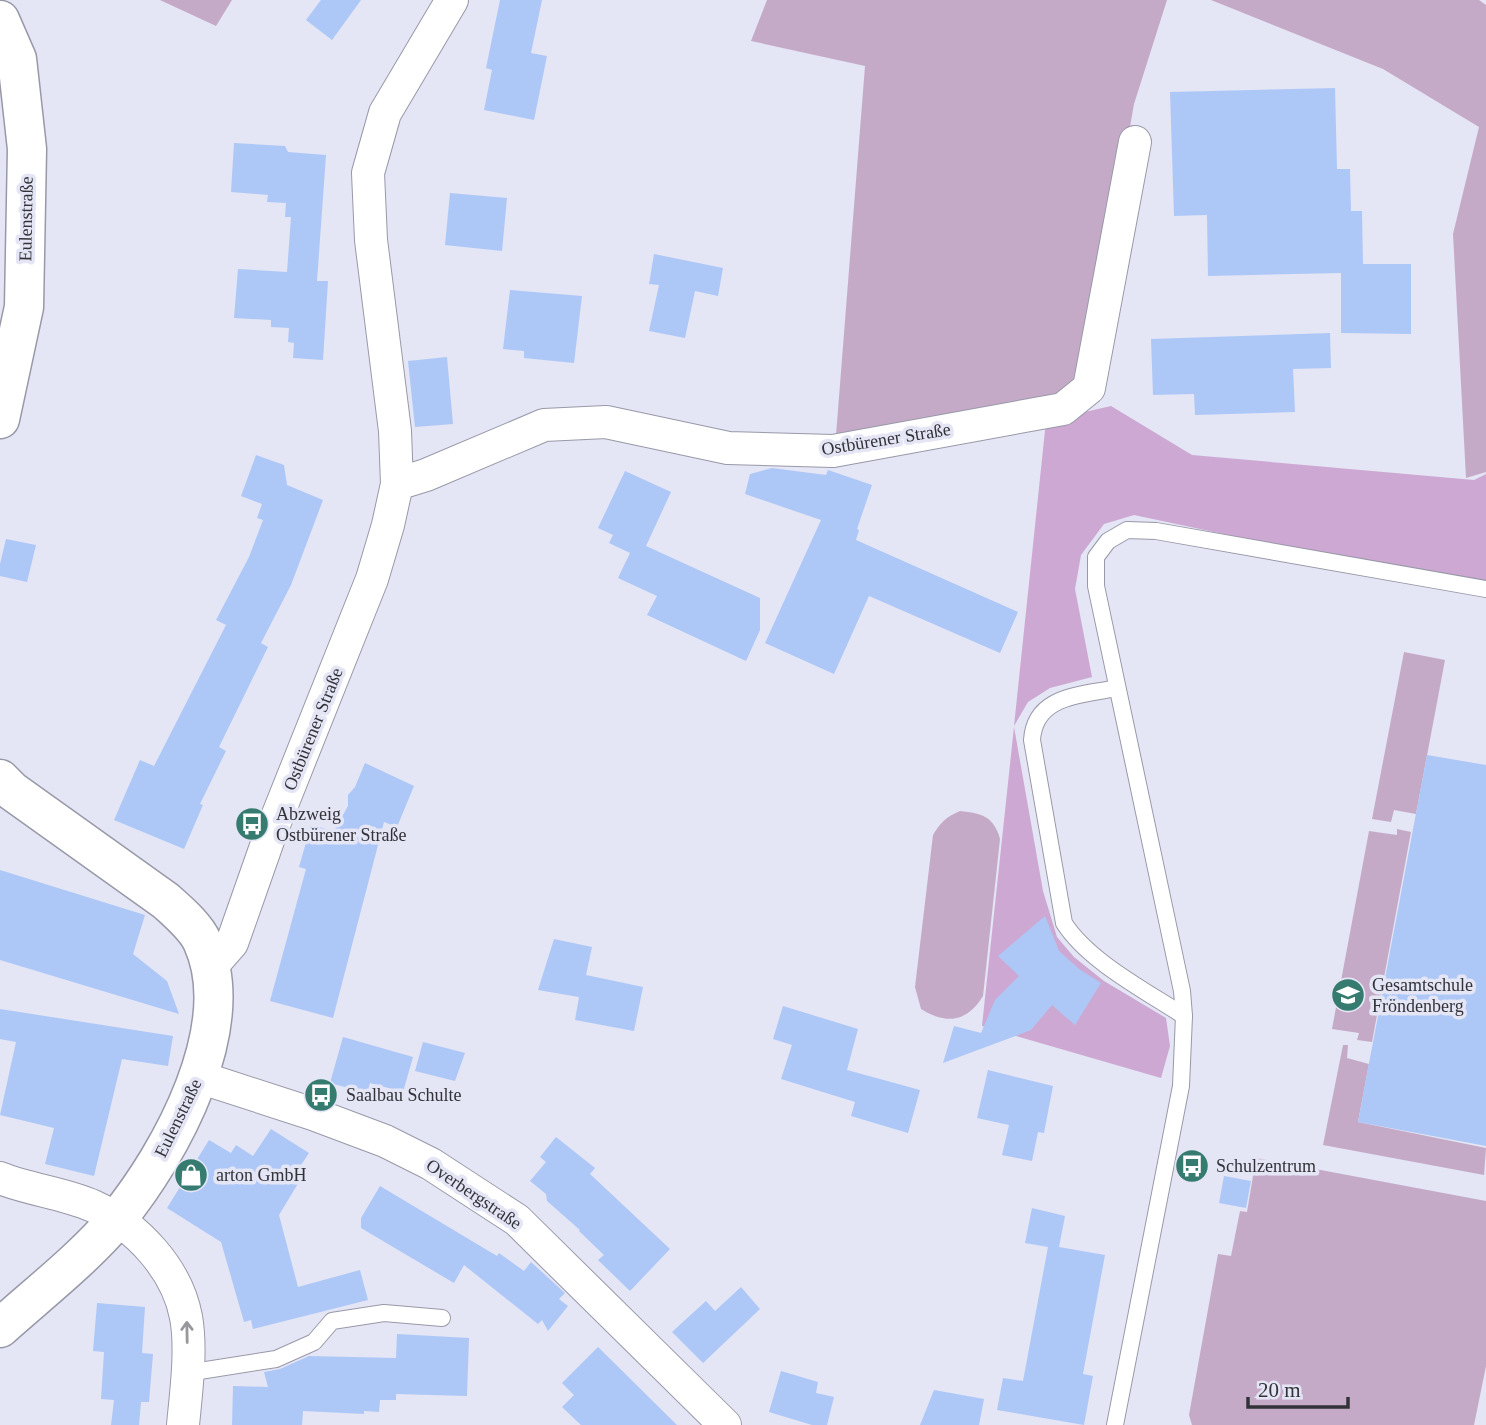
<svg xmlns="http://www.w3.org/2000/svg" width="1486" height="1425" viewBox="0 0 1486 1425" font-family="Georgia,serif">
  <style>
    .green { fill: #c5aac8 }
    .forest { fill: #cda8d2 }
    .building { fill: #adc8f7 }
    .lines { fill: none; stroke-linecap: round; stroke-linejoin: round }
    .lane-casing { stroke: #9899a8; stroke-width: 18 }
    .street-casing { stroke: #9899a8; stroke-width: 34 }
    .secondary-casing { stroke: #9899a8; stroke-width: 41 }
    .lane { stroke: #fff; stroke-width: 16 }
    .street { stroke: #fff; stroke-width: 32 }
    .secondary { stroke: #fff; stroke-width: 38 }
    .oneway { stroke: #98989c }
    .labels { text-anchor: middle; stroke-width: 7; stroke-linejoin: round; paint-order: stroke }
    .street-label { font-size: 18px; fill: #323238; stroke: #e4e5f5 }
    .poi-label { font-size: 18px; fill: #323238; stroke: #e4e5f5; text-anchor: start }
  </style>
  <rect width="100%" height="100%" fill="#e4e5f5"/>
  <g class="green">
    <path d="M160 0H232L216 26Z"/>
    <path d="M767 0H1167L1134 104 1085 384 1065 400 835 448 865 66 751 41Z"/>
    <path d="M1211 0H1479L1486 5V472L1466 478 1453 234 1479 127 1383 69Z"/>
    <path d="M1404 652 1445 660 1416 814 1394 810 1391 822 1372 819Z"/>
    <path d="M960 811C982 813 994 817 1000 839L983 996C967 1022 947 1025 921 1009L915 987 933 835C940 823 946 817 960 811Z"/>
    <path d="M1397 829 1411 832 1372 1042 1357 1040 1359 1033 1332 1029 1369 831 1397 835Z"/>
    <path d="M1343 1045H1348L1347 1058 1369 1064 1358 1122 1486 1148 1484 1175 1323 1145Z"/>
    <path d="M1256 1158 1486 1201V1366L1474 1425H1192L1189 1415 1218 1254 1231 1256 1240 1211 1247 1212Z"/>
  </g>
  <g class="forest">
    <path d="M1111 406 1192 455 1474 480 1486 474V581L1247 539 1134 515 1104 524 1081 555 1075 589 1092 677 1050 688 1028 702 1014 726 1046 421Z"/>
    <path d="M1014 727 1043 891 1057 937 1074 957 1104 981 1166 1018 1170 1046 1161 1078 982 1026Z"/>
  </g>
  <g class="building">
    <path d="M321 0H361L332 40 306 20Z"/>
    <path d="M500 0H542L531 53 547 56 534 120 484 110 492 70 486 68Z"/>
    <path d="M1335 88 1337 169H1350L1351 211H1362L1363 264H1411V334L1341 333V273L1208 276 1207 215 1174 216 1170 92Z"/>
    <path d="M234 143 285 146 288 152 326 155 317 281H328L323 360 293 358 294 343 288 342 289 328 271 327V320L234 318 238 269 287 272 291 217H285L286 203 267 202 268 195 231 192Z"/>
    <path d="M450 193 507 198 502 251 445 245Z"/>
    <path d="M654 254 723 268 718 296 695 291 685 338 649 331 659 285 649 284Z"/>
    <path d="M510 290 582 296 574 363 524 358V351L503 349Z"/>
    <path d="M1330 333 1331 368 1293 369 1295 412 1195 415 1194 394 1153 395 1151 339Z"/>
    <path d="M447 357 453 424 415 427 408 361Z"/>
    <path d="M256 455 284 465 287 485 323 500 291 585 261 643 268 647 219 747 226 751 200 804 203 805 184 849 114 820 140 760 154 766 226 625 216 620 249 557 263 520 257 518 262 504 241 496Z"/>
    <path d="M772 468 826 475 828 470 872 485 857 529 859 530 856 540 1018 612 1000 653 869 596 834 674 765 643 821 520 745 494 750 474Z"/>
    <path d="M625 471 671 492 646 546 760 598V630L746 661 647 615 657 596 618 578 630 553 609 543 613 535 598 528Z"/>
    <path d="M6 539 36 545 27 582 0 576V564Z"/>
    <path d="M1427 755 1486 765V1146L1358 1122Z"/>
    <path d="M365 763 414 786 397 827 384 822 333 1018 270 1001 306 869 299 867 311 825 334 831 348 806V795L355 787Z"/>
    <path d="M0 870 145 915 133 954 167 981 179 1014 0 960Z"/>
    <path d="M1045 916 1059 951 1079 969 1101 983 1075 1025 1052 1005 1031 1030 943 1063 954 1026 981 1033 995 1000 1019 976 998 956Z"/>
    <path d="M554 939 592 947 586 975 643 987 634 1031 575 1020 579 997 538 990Z"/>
    <path d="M783 1006 858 1029 847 1070 920 1090 908 1133 851 1116 855 1102 781 1079 792 1045 773 1039Z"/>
    <path d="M0 1009 173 1036 168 1066 122 1059 94 1176 45 1164 54 1128 0 1115 16 1042 0 1039Z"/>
    <path d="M343 1037 413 1057 403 1092 370 1083 367 1093 330 1083Z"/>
    <path d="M423 1042 465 1053 455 1081 415 1071Z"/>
    <path d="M988 1070 1053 1086 1044 1133 1038 1132 1032 1161 1002 1155 1009 1125 977 1118Z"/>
    <path d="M271 1129 309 1153 299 1168 305 1172 279 1215 298 1287 360 1270 368 1300 253 1329 251 1320 244 1322 221 1242 167 1208 209 1140 231 1153 236 1145 253 1156Z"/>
    <path d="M556 1137 595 1168 590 1174 670 1249 630 1291 598 1260 604 1255 579 1231 580 1230 547 1201 546 1194 530 1181 546 1162 540 1157Z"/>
    <path d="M1224 1176 1251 1181 1246 1208 1219 1203Z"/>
    <path d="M380 1186 497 1256 499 1253 524 1271 531 1262 565 1293 559 1299 568 1306 548 1331 542 1320 538 1324 464 1265 454 1283 361 1228V1218Z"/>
    <path d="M1032 1208 1065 1216 1059 1247 1105 1255 1083 1374 1093 1376 1084 1425 997 1410 1003 1378 1023 1381 1048 1247 1025 1243Z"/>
    <path d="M741 1287 760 1309 703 1363 672 1332 706 1301 715 1311Z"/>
    <path d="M97 1303 145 1307 142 1353 153 1354 149 1402H141L139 1425H111L114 1400 101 1399 104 1352 93 1351Z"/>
    <path d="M397 1334 469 1338 467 1396 396 1394V1400H380L379 1412 364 1411V1414L303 1411 302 1425H232L233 1386 268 1387 264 1372 280 1369 309 1356 396 1358Z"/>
    <path d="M598 1347 677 1425H581L562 1407 574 1395 562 1383Z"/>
    <path d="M781 1371 818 1382 816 1393 834 1397 827 1425H812L769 1412Z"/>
    <path d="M934 1390 984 1399 979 1425H920Z"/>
  </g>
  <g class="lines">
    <g class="lane-casing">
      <g id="lane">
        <path d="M1116 688C1080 696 1035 695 1032 740L1064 923C1088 961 1146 991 1184 1016"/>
        <path d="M187 1373 276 1359 314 1342 332 1321 384 1313 442 1318"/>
        <path d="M1115 1425 1181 1086 1184 1016 1182 991 1096 586V557L1108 541 1127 530 1156 531 1486 589"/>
      </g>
    </g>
    <g class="street-casing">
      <g id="street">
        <path d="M397 484 426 475 544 425 606 422 728 448 833 451 1063 409 1089 388 1135 142"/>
        <path d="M211 967 232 943 271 832 372 579 388 525 397 484 395 431 371 240 368 173 385 113 452 0"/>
        <path d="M199 1077 313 1114 385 1141 431 1164 517 1220 725 1425"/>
        <path d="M0 1178C30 1190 64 1193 93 1206 137 1226 177 1269 186 1317 192 1349 186 1393 183 1425"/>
      </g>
    </g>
    <g class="secondary-casing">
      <g id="secondary">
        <path d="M0 20 17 59 27 149 24 307 0 419"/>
        <path d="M0 779 12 791 166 901C178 912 195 926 202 941 241 1026 171 1153 117 1219 83 1259 39 1293 0 1328"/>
      </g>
    </g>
    <use href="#lane" class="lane"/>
    <use href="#street" class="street"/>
    <use href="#secondary" class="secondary"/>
  </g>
  <defs><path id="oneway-shaft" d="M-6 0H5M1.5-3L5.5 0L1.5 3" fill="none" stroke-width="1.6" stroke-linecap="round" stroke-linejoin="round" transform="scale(1.75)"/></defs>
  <use class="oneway" href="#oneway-shaft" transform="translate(187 1332) rotate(-91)"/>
  <defs>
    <g id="bus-disc" transform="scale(1.75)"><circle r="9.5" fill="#367b6f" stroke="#e4e5f5"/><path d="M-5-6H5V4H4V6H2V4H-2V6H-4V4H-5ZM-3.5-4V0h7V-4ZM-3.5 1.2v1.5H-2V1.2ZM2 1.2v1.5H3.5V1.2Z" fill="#fff"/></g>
    <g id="school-disc" transform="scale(1.75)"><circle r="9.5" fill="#367b6f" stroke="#e4e5f5"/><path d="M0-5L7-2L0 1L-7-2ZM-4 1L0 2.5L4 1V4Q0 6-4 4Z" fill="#fff"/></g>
    <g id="shop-disc" transform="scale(1.75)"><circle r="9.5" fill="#367b6f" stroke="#e4e5f5"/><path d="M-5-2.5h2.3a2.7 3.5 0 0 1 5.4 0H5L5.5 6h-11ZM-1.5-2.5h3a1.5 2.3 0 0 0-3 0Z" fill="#fff"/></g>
  </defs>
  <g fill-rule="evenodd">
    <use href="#bus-disc" x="252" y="824"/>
    <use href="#school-disc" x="1348" y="995"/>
    <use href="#bus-disc" x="321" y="1095"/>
    <use href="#bus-disc" x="1192" y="1166"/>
    <use href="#shop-disc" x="191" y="1175"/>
  </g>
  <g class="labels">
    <g class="street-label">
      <text transform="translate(26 219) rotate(-89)" y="6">Eulenstraße</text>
      <text transform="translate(886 439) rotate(-9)" y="6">Ostbürener Straße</text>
      <text transform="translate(313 729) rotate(-68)" y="6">Ostbürener Straße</text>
      <text transform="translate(178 1118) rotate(-64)" y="6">Eulenstraße</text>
      <text transform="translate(474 1194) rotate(34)" y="6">Overbergstraße</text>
    </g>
    <g class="poi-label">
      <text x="276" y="820">Abzweig<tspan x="276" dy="21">Ostbürener Straße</tspan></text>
      <text x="1372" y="991">Gesamtschule<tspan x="1372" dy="21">Fröndenberg</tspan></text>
      <text x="346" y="1101">Saalbau Schulte</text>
      <text x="1216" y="1172">Schulzentrum</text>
      <text x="216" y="1181">arton GmbH</text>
    </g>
  </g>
  <path d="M1248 1397v10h100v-10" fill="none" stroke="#323238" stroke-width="3.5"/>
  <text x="1258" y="1397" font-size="21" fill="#323238" stroke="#e4e5f5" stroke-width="5" paint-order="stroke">20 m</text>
</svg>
